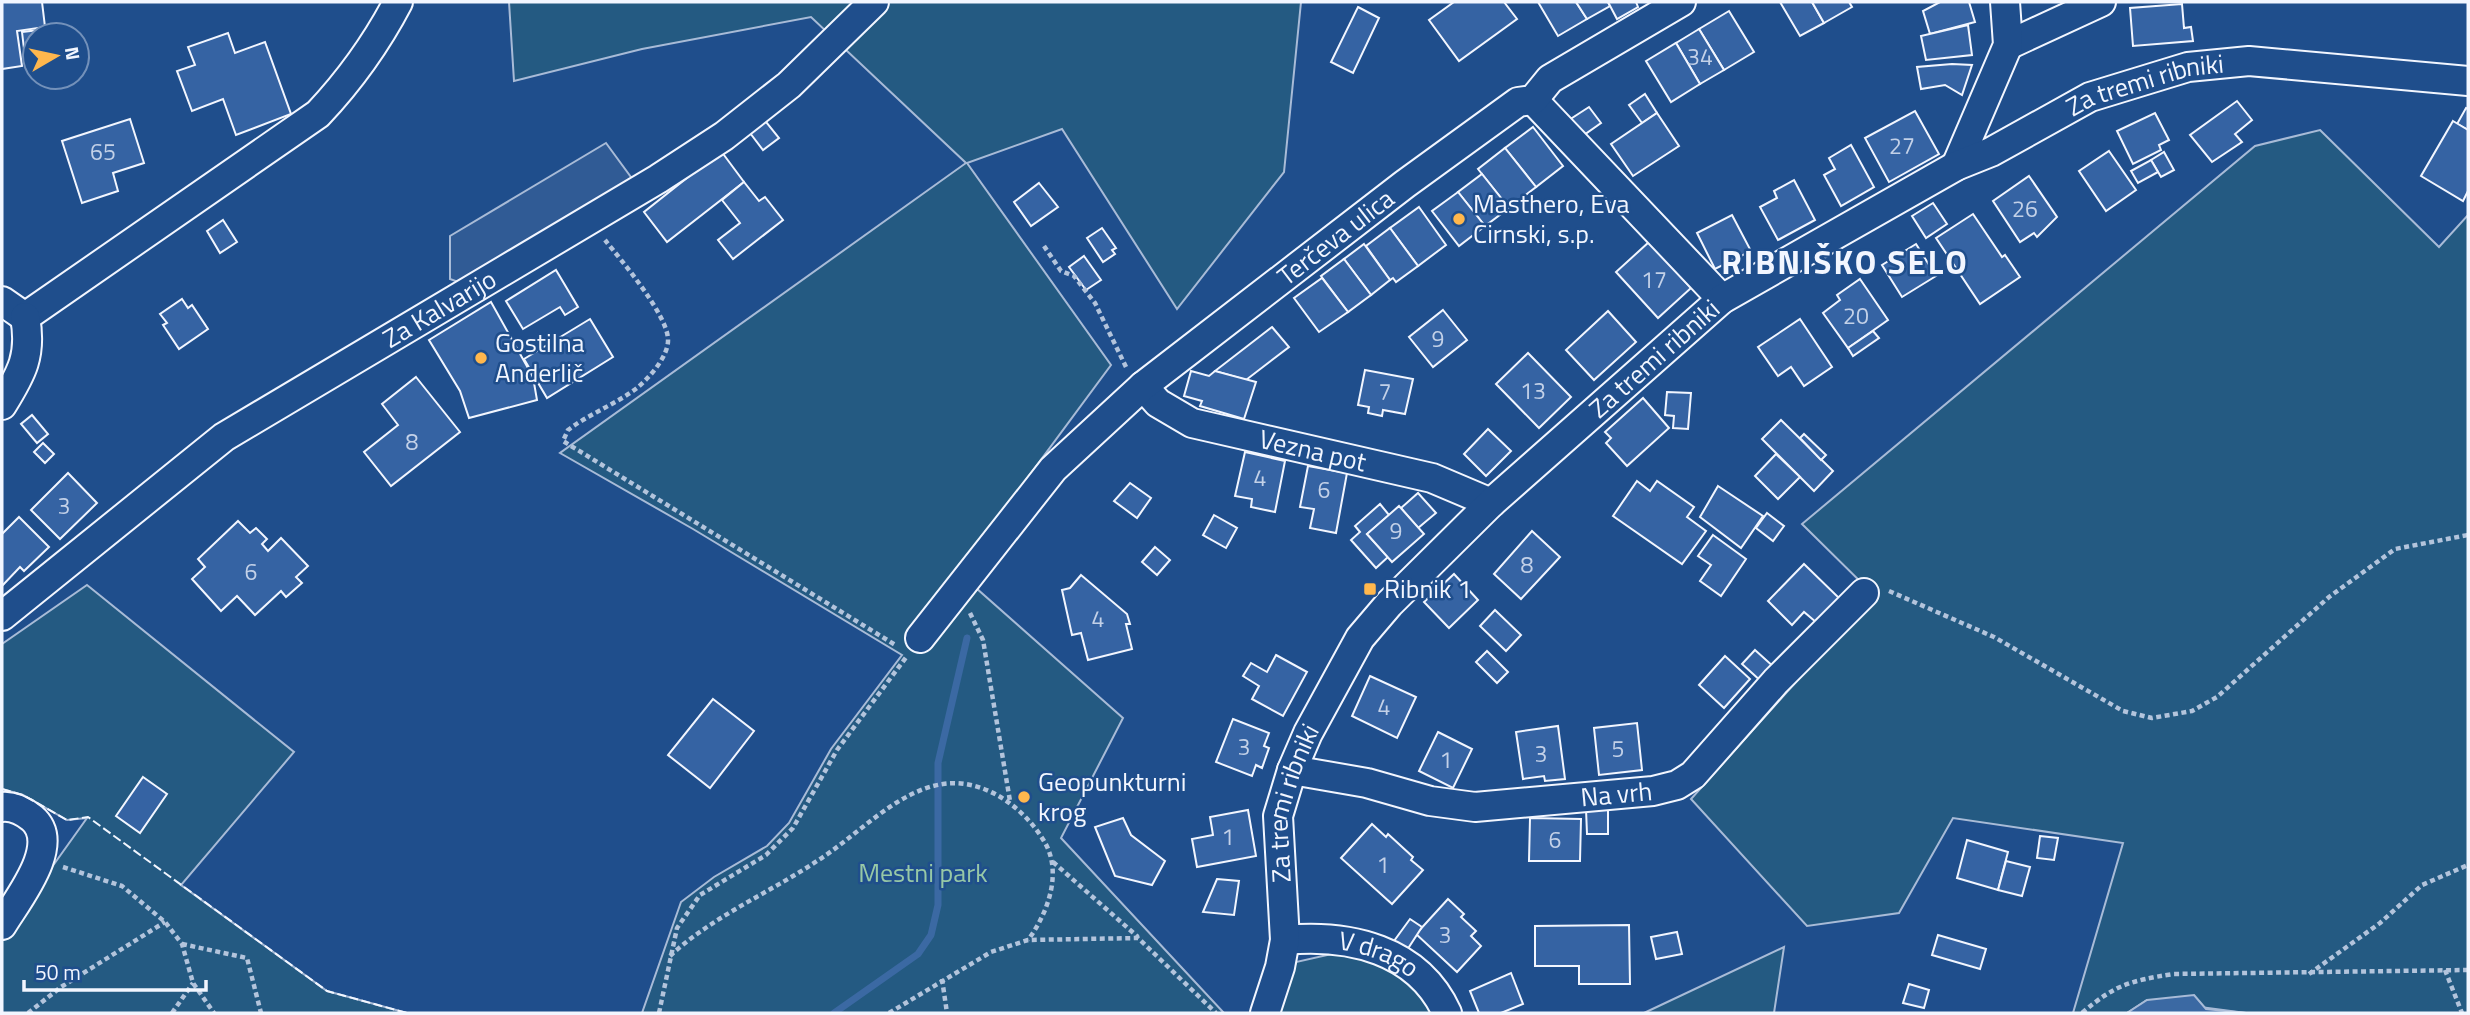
<svg xmlns="http://www.w3.org/2000/svg" width="2470" height="1015" viewBox="0 0 2470 1015" font-family="'Titillium Web',sans-serif">
  <style>
    .green { fill: #245a82; stroke: #a8bbd7; stroke-width: 2 }
    .parking { fill: #305b95; stroke: #a8bbd7; stroke-width: 2 }
    .water { fill: #3b69a3; stroke: #a8bbd7; stroke-width: 2 }
    .lines { fill: none; stroke-linecap: round; stroke-linejoin: round }
    .stream { stroke: #3b69a3; stroke-width: 7 }
    .building { fill: #3563a3; stroke: #f2f6ff; stroke-width: 2 }
    .minor-casing { stroke: #f2f6ff; stroke-width: 32 }
    .path { stroke: #b3c4dc; stroke-width: 4.5; stroke-dasharray: 5 3.5; stroke-linecap: butt }
    .minor { stroke: #1f4e8c; stroke-width: 28 }
    .fence { stroke: #f2f6ff; stroke-width: 2; stroke-dasharray: 9 3.5; stroke-linecap: butt }
    .poi-dot { fill: #ffb74d; stroke: #1f4e8c; stroke-width: 2.5 }
    .labels { text-anchor: middle; stroke-width: 5; stroke-linejoin: round; paint-order: stroke }
    .number-label { font-size: 23px; fill: #c3d1e8 }
    .street-label { font-size: 26px; fill: #f2f6ff; stroke: #1f4e8c }
    .poi-label { font-size: 26px; fill: #f2f6ff; stroke: #1f4e8c; text-anchor: start }
    .park-label { font-size: 26px; fill: #97c8a6; stroke: #1f4e8c }
    .district-label { font-size: 33px; font-weight: bold; letter-spacing: 2px; fill: #f2f6ff; stroke: #1f4e8c }
  </style>
  <rect width="100%" height="100%" fill="#1f4e8c"/>
  <g class="green">
    <path d="M509 2H1301L1284 172 1177 309 1062 129 967 163 1111 365 958 572 1123 718 1061 838 1224 1013H642L681 902 714 877 767 846 789 823 831 749 902 655 693 529 560 453 966 163 811 17 642 49 514 81Z"/>
    <path d="M2320 130 2439 247 2468 215V1013H2246L2147 1000 2127 1013H2073L2123 843 1953 818 1899 913 1807 926 1691 799 1874 595 1802 524 2255 146Z"/>
    <path d="M87 585 294 752 181 885 327 991 407 1013H2V937L87 818 67 820 23 795 2 789V644Z"/>
    <path d="M1784 947 1774 1013H1644Z"/>
    <path d="M1336 953 1385 963 1413 978 1435 1013H1280L1296 962Z"/>
  </g>
  <path class="parking" d="M606 143 636 184 461 283 450 279V236Z"/>
  <path class="water" d="M2194 995 2206 1009 2246 1013H2127L2147 1000Z"/>
  <g class="lines">
    <path class="stream" d="M834 1013 918 954 931 935 938 905V763L967 638"/>
  </g>
  <g class="building">
    <path d="M2 2H42L45 27 17 31 22 66 2 69Z"/>
    <path d="M1454 2H1504L1517 19 1459 61 1429 20Z"/>
    <path d="M1538 2H1576L1587 19 1558 36Z"/>
    <path d="M1576 2H1608L1610 6 1587 19Z"/>
    <path d="M1608 2H1636L1638 7 1617 19Z"/>
    <path d="M1780 2H1812L1824 23 1800 36Z"/>
    <path d="M1812 2H1849L1852 7 1824 23Z"/>
    <path d="M1940 2H1969L1975 22 1930 34 1923 11Z"/>
    <path d="M2182 4 2184 28 2191 27 2193 41 2133 46 2130 8Z"/>
    <path d="M1358 7 1379 18 1353 73 1331 62Z"/>
    <path d="M1729 11 1754 52 1724 70 1699 29Z"/>
    <path d="M1968 25 1972 55 1926 60 1921 36Z"/>
    <path d="M48 29 49 35H35V64L26 66 22 32Z"/>
    <path d="M1699 29 1724 70 1700 84 1676 43Z"/>
    <path d="M228 33 235 53 265 42 291 114 236 135 223 99 192 111 177 71 195 65 188 47Z"/>
    <path d="M1676 43 1700 84 1671 102 1646 61Z"/>
    <path d="M1952 64 1972 65 1962 95 1945 85 1921 89 1917 67Z"/>
    <path d="M1645 94 1657 113 1642 123 1629 105Z"/>
    <path d="M2237 101 2252 120 2235 134 2242 142 2212 162 2190 135Z"/>
    <path d="M1589 107 1601 123 1581 137 1569 120Z"/>
    <path d="M2466 108 2468 109V130L2457 124Z"/>
    <path d="M1915 111 1939 154 1889 182 1865 138Z"/>
    <path d="M1657 113 1679 146 1633 176 1611 144Z"/>
    <path d="M2155 113 2169 140 2159 145 2161 150 2133 164 2117 131Z"/>
    <path d="M762 117 779 138 763 150 747 129Z"/>
    <path d="M130 119 144 163 113 173 118 191 82 203 62 141Z"/>
    <path d="M2453 121 2468 130V191L2463 201 2421 176Z"/>
    <path d="M1533 127 1563 166 1536 187 1505 148Z"/>
    <path d="M1851 145 1874 187 1841 206 1824 175 1835 169 1829 158Z"/>
    <path d="M1505 148 1536 187 1509 208 1478 169Z"/>
    <path d="M721 151 744 182 667 242 644 212Z"/>
    <path d="M2109 151 2136 190 2106 211 2079 171Z"/>
    <path d="M2164 152 2174 170 2161 177 2151 160Z"/>
    <path d="M2151 160 2158 172 2138 183 2131 171Z"/>
    <path d="M1482 174 1509 208 1485 226 1458 192Z"/>
    <path d="M2029 176 2057 217 2037 237 2034 233 2020 242 1993 201Z"/>
    <path d="M1794 180 1815 220 1778 240 1760 207 1777 198 1774 191Z"/>
    <path d="M744 182 759 201 765 197 783 220 733 259 718 240 740 223 722 200Z"/>
    <path d="M1039 183 1058 207 1031 226 1014 202Z"/>
    <path d="M1458 192 1485 226 1459 246 1432 211Z"/>
    <path d="M1933 203 1947 224 1926 238 1912 216Z"/>
    <path d="M1419 207 1446 245 1418 266 1390 228Z"/>
    <path d="M1973 214 2002 257 2005 255 2020 277 1980 304 1936 238Z"/>
    <path d="M1732 215 1751 251 1715 269 1697 233Z"/>
    <path d="M223 220 237 242 220 253 207 231Z"/>
    <path d="M1102 228 1116 248 1112 250 1115 254 1103 262 1087 238Z"/>
    <path d="M1390 228 1418 266 1396 282 1393 278 1390 280 1366 246Z"/>
    <path d="M1649 242 1691 288 1658 318 1616 272Z"/>
    <path d="M1364 244 1390 280 1371 295 1344 259Z"/>
    <path d="M1916 244 1936 276 1902 297 1882 265Z"/>
    <path d="M1084 256 1101 280 1086 290 1069 267Z"/>
    <path d="M1344 259 1371 295 1348 312 1321 276Z"/>
    <path d="M556 270 578 307 565 315 560 307 523 329 506 301Z"/>
    <path d="M1322 278 1348 312 1319 332 1294 298Z"/>
    <path d="M1860 279 1888 320 1848 348 1823 313 1840 300 1837 295Z"/>
    <path d="M182 299 188 308 192 305 208 329 179 349 163 325 167 323 160 314Z"/>
    <path d="M491 302 533 377 537 400 469 418 460 391 429 340Z"/>
    <path d="M1443 310 1467 340 1433 367 1409 337Z"/>
    <path d="M1608 311 1636 342 1594 380 1566 350Z"/>
    <path d="M590 319 613 357 547 398 524 359Z"/>
    <path d="M1800 319 1832 367 1804 386 1791 367 1778 376 1758 347Z"/>
    <path d="M1272 327 1289 347 1246 380 1215 371Z"/>
    <path d="M1873 331 1879 338 1853 356 1848 348Z"/>
    <path d="M1528 353 1571 397 1539 428 1496 384Z"/>
    <path d="M1365 370 1413 379 1405 414 1383 410 1382 416 1368 413 1369 407 1358 405Z"/>
    <path d="M1191 371 1209 376 1215 371 1256 382 1244 419 1200 406 1202 401 1184 396Z"/>
    <path d="M416 377 460 432 391 486 364 452 398 425 382 404Z"/>
    <path d="M1667 392 1691 393 1688 429 1673 428 1674 416 1665 415Z"/>
    <path d="M1643 398 1669 428 1627 466 1606 443 1611 438 1605 432Z"/>
    <path d="M32 415 48 434 37 443 21 424Z"/>
    <path d="M1781 420 1833 471 1814 491 1762 439Z"/>
    <path d="M1488 429 1511 451 1486 476 1464 454Z"/>
    <path d="M1804 434 1826 455 1821 460 1800 438Z"/>
    <path d="M43 443 54 454 45 463 34 452Z"/>
    <path d="M1245 452 1285 461 1275 512 1251 507 1252 499 1235 496Z"/>
    <path d="M1776 454 1800 477 1778 499 1755 476Z"/>
    <path d="M1308 466 1347 473 1336 533 1310 528 1314 509 1300 507Z"/>
    <path d="M68 473 97 503 60 539 31 510Z"/>
    <path d="M1637 481 1650 491 1657 481 1694 507 1687 517 1706 531 1682 564 1613 516Z"/>
    <path d="M1130 483 1151 498 1137 518 1114 501Z"/>
    <path d="M1718 486 1763 516 1741 548 1700 517Z"/>
    <path d="M1418 493 1436 513 1418 528 1401 508Z"/>
    <path d="M1380 504 1389 515 1367 534 1388 557 1376 568 1351 540 1360 532 1355 526Z"/>
    <path d="M1399 506 1424 534 1392 562 1367 534Z"/>
    <path d="M1767 513 1784 526 1773 541 1756 528Z"/>
    <path d="M1214 515 1237 528 1226 548 1203 535Z"/>
    <path d="M19 517 49 547 24 571 20 567 2 586V534Z"/>
    <path d="M238 521 250 533 256 528 267 539 262 544 268 551 281 538 308 566 296 577 302 583 286 597 281 591 255 615 237 596 221 611 192 579 205 567 198 559Z"/>
    <path d="M1532 531 1560 557 1521 599 1494 574Z"/>
    <path d="M1713 535 1746 559 1721 596 1700 581 1711 565 1698 556Z"/>
    <path d="M1155 547 1170 560 1157 575 1142 562Z"/>
    <path d="M1804 564 1840 599 1817 623 1804 612 1792 625 1768 601Z"/>
    <path d="M1454 574 1478 600 1449 628 1424 602Z"/>
    <path d="M1081 575 1127 614 1130 624H1126L1132 649 1088 660 1081 633 1072 635 1062 590 1070 588Z"/>
    <path d="M1495 610 1521 635 1506 651 1480 626Z"/>
    <path d="M1755 650 1775 668 1762 682 1742 664Z"/>
    <path d="M1487 651 1508 672 1497 683 1476 662Z"/>
    <path d="M1276 655 1307 672 1283 716 1252 699 1259 686 1243 676 1251 663 1267 672Z"/>
    <path d="M1725 656 1750 679 1724 708 1699 685Z"/>
    <path d="M1370 676 1416 697 1397 738 1352 716Z"/>
    <path d="M713 699 754 731 710 788 668 755Z"/>
    <path d="M1233 719 1269 733 1264 746 1269 748 1262 768 1256 765 1252 776 1216 762Z"/>
    <path d="M1637 723 1642 770 1599 775 1594 728Z"/>
    <path d="M1558 726 1565 779 1545 781 1544 776 1523 779 1516 732Z"/>
    <path d="M1438 732 1472 749 1453 788 1419 771Z"/>
    <path d="M143 777 167 794 140 833 116 816Z"/>
    <path d="M1586 809H1608V834H1587Z"/>
    <path d="M1248 810 1256 856 1197 867 1192 839 1213 835 1210 817Z"/>
    <path d="M1123 818 1131 835 1165 861 1152 885 1115 876 1095 827Z"/>
    <path d="M1530 818 1581 819 1580 861H1529Z"/>
    <path d="M1372 824 1386 837 1388 834 1413 857 1411 860 1423 870 1392 904 1341 858Z"/>
    <path d="M2040 836 2058 838 2054 860 2037 858Z"/>
    <path d="M1967 840 2008 852 1998 890 1957 878Z"/>
    <path d="M2006 861 2030 867 2022 896 1998 890Z"/>
    <path d="M1217 879 1239 881 1234 915 1203 912Z"/>
    <path d="M1448 899 1464 914 1461 917 1476 931 1471 936 1481 946 1457 972 1416 934Z"/>
    <path d="M1410 919 1422 927 1407 950 1394 941Z"/>
    <path d="M1629 925 1630 984H1579V966H1535V926Z"/>
    <path d="M1677 932 1682 954 1656 959 1651 937Z"/>
    <path d="M1938 935 1986 949 1980 969 1932 955Z"/>
    <path d="M1511 973 1523 1004 1501 1013H1479L1470 991Z"/>
    <path d="M1909 984 1929 990 1924 1008 1903 1003Z"/>
  </g>
  <g class="lines">
    <g class="minor-casing">
      <g id="minor">
        <path d="M2008 45 2101 2"/>
        <path d="M1533 100 1722 299"/>
        <path d="M1956 166 2008 45 2005 2"/>
        <path d="M2 301 25 317"/>
        <path d="M25 317 318 114C351 79 376 44 398 2"/>
        <path id="s1" d="M1143 386 1158 403 1192 423 1432 478 1491 503"/>
        <path d="M2 405C22 373 32 355 25 317"/>
        <path id="s2" d="M2 616 224 437 658 179 724 136 789 85 874 2"/>
        <path id="s3" d="M920 638 1053 469 1143 386 1405 184 1518 102 1533 100 1550 79 1681 2"/>
        <path id="s4" d="M1292 770 1367 783 1430 801 1475 807 1653 791 1677 785 1693 775 1776 681 1864 593"/>
        <path d="M2 807C12 806 23 811 32 818 63 844 17 900 2 925"/>
        <path id="s5" d="M1285 940C1349 934 1418 949 1447 1013"/>
        <path id="s6" d="M1265 1013 1280 967 1285 940 1278 816 1292 770 1308 733 1360 638 1389 604 1491 503 1722 299 1956 166 1991 152 2090 97 2188 67 2249 61 2468 81"/>
      </g>
    </g>
    <g class="path">
      <path d="M605 240C621 260 667 314 668 339 669 356 649 378 637 388 616 404 589 414 568 430L563 441 897 646"/>
      <path d="M1044 246 1061 271 1074 276 1095 303 1126 367"/>
      <path d="M1889 591 1994 637 2123 711 2152 718 2192 711 2217 697 2329 597 2395 549 2468 535"/>
      <path d="M970 613 983 640 1010 801"/>
      <path d="M1053 862 1138 937"/>
      <path d="M63 867 122 886 165 922 182 944 193 983 214 1013"/>
      <path d="M182 944 247 958 261 1013"/>
      <path d="M670 956C713 916 769 893 817 861 857 836 896 791 943 784 985 778 1024 808 1044 841 1063 872 1048 913 1028 940"/>
      <path d="M2445 970 2462 1013"/>
      <path d="M2309 974 2380 923 2422 885 2468 865"/>
      <path d="M942 979 947 1013"/>
      <path d="M28 1013 61 987 165 922"/>
      <path d="M172 1013 193 983"/>
      <path d="M659 1013 677 928 700 895 766 855 793 828 837 750 907 656"/>
      <path d="M889 1013 991 952 1028 940 1138 938 1216 1013"/>
      <path d="M2082 1013C2116 984 2130 981 2173 974L2468 970"/>
    </g>
    <use href="#minor" class="minor"/>
    <path class="fence" d="M2 789 23 795 67 820 88 817 327 991 407 1013"/>
  </g>
  <g class="poi-dot">
    <circle cx="1459" cy="219" r="7"/>
    <circle cx="481" cy="358" r="7"/>
    <rect x="1363" y="582" width="14" height="14" rx="3.5"/>
    <circle cx="1024" cy="797" r="7"/>
  </g>
  <g class="labels">
    <g class="number-label">
      <text x="1700" y="65">34</text>
      <text x="1902" y="154">27</text>
      <text x="103" y="160">65</text>
      <text x="2025" y="217">26</text>
      <text x="1654" y="288">17</text>
      <text x="1856" y="324">20</text>
      <text x="1438" y="347">9</text>
      <text x="1533" y="399">13</text>
      <text x="1385" y="400">7</text>
      <text x="412" y="450">8</text>
      <text x="1260" y="486">4</text>
      <text x="1324" y="498">6</text>
      <text x="64" y="514">3</text>
      <text x="1396" y="539">9</text>
      <text x="1527" y="573">8</text>
      <text x="251" y="580">6</text>
      <text x="1098" y="627">4</text>
      <text x="1384" y="715">4</text>
      <text x="1244" y="755">3</text>
      <text x="1618" y="757">5</text>
      <text x="1541" y="762">3</text>
      <text x="1446" y="768">1</text>
      <text x="1228" y="845">1</text>
      <text x="1555" y="848">6</text>
      <text x="1383" y="873">1</text>
      <text x="1445" y="943">3</text>
    </g>
    <g class="street-label">
      <text dy="9" stroke="none"><textPath href="#s6" startOffset="1370">Za tremi ribniki</textPath></text>
      <text dy="9" stroke="none"><textPath href="#s3" startOffset="581">Terčeva ulica</textPath></text>
      <text dy="9" stroke="none"><textPath href="#s2" startOffset="536">Za Kalvarijo</textPath></text>
      <text dy="9" stroke="none"><textPath href="#s6" startOffset="803">Za tremi ribniki</textPath></text>
      <text dy="9" stroke="none"><textPath href="#s1" startOffset="186">Vezna pot</textPath></text>
      <text dy="9" stroke="none"><textPath href="#s4" startOffset="329">Na vrh</textPath></text>
      <text dy="9" stroke="none"><textPath href="#s6" startOffset="215">Za tremi ribniki</textPath></text>
      <text dy="9" stroke="none"><textPath href="#s5" startOffset="96">V drago</textPath></text>
    </g>
    <g class="poi-label">
      <text x="1473" y="213">Masthero, Eva<tspan x="1473" dy="30">Cirnski, s.p.</tspan></text>
      <text x="495" y="352">Gostilna<tspan x="495" dy="30">Anderlič</tspan></text>
      <text x="1384" y="598">Ribnik 1</text>
      <text x="1038" y="791">Geopunkturni<tspan x="1038" dy="30">krog</tspan></text>
    </g>
    <g class="park-label">
      <text x="923" y="882">Mestni park</text>
    </g>
    <g class="district-label">
      <text x="1845" y="274">RIBNIŠKO SELO</text>
    </g>
  </g>
  <rect width="2470" height="1015" fill="none" stroke="#f2f6ff" stroke-width="7"/>
  <g transform="translate(56 56) rotate(81)"><circle r="33" fill="#1f4e8c" stroke="#7391ba" stroke-width="2"/>
  <path d="M0-5L12 26L0 18L-12 26Z" fill="#ffb74d"/>
  <text y="-10" font-size="19" font-weight="bold" text-anchor="middle" fill="#f2f6ff">N</text>
  </g>
  <path d="M24 980v10h182v-10" fill="none" stroke="#f2f6ff" stroke-width="3.5"/>
  <text x="35" y="980" font-size="21" fill="#f2f6ff" stroke="#1f4e8c" stroke-width="5" paint-order="stroke">50 m</text>
</svg>
